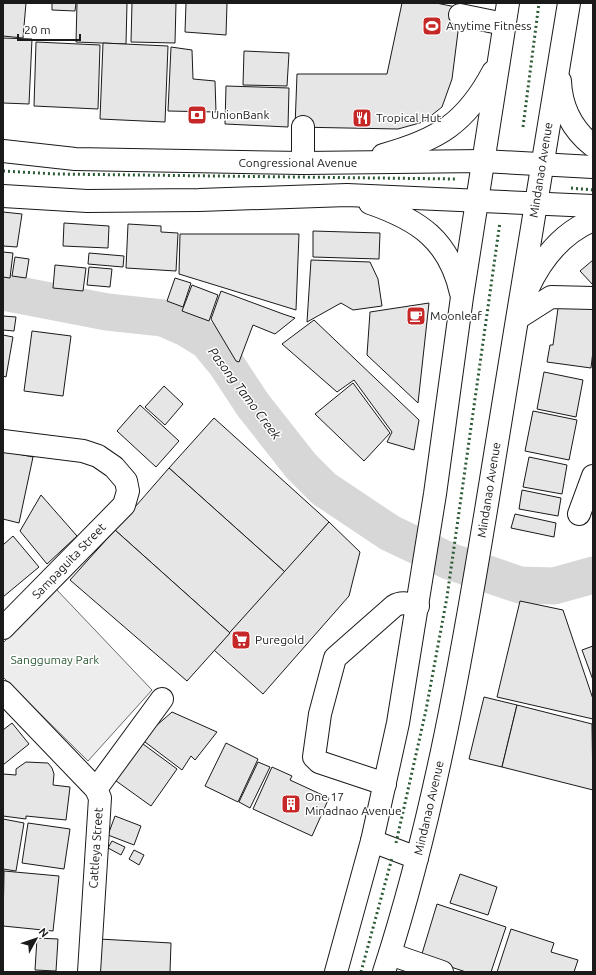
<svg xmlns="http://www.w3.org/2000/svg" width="596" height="975" viewBox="0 0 596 975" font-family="Ubuntu,sans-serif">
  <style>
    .green { fill: #ededed; stroke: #6a6a6a }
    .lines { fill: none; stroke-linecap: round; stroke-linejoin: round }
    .river { stroke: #d7d7d7; stroke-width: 37 }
    .building { fill: #e6e6e6; stroke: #1a1a1a }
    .minor-casing { stroke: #1a1a1a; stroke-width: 24 }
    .major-casing { stroke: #1a1a1a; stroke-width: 24 }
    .minor { stroke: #fff; stroke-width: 22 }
    .major { stroke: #fff; stroke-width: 22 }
    .hedge { stroke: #2b5a34; stroke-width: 3; stroke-dasharray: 2 3; stroke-linecap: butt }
    .labels { text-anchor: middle; stroke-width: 3; stroke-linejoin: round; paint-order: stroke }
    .poi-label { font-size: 12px; fill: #1a1a1a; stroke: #fff; text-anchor: start }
    .street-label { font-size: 12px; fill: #1a1a1a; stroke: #fff }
    .park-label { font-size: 12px; fill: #2b5a34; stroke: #fff }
    .water-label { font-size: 13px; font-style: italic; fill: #1a1a1a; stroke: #fff }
  </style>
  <rect width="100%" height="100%" fill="#fff"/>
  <path class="green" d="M56 589 152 690 88 761 3 677V643Z"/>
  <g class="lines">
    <path class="river" d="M3 292 107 312 163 318 186 328 207 341 226 364 253 405 301 466 324 489 390 533 449 561 520 585 554 586 593 575"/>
  </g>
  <g class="building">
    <path d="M3 3H26L23 38 3 36Z"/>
    <path d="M52 3H76L75 11 52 10Z"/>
    <path d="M77 3H127L126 44 76 42Z"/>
    <path d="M132 3H176L175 43 131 42Z"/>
    <path d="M186 3H227L226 35 185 32Z"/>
    <path d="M402 3H436L461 8 452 79 442 107 423 122 398 129 295 127 297 74H387Z"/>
    <path d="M3 38 32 39 29 104 3 103Z"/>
    <path d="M36 42 100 45 98 109 34 106Z"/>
    <path d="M103 43 168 46 165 122 100 119Z"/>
    <path d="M171 47 192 50 193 79 215 81 216 112 168 111Z"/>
    <path d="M244 51 289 53 287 86 243 85Z"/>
    <path d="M226 86 289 88 288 127 225 124Z"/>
    <path d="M3 212 22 214 17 247 3 246Z"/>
    <path d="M64 223 109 226 108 248 63 246Z"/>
    <path d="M128 224 161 226V232L178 233 176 271 126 268Z"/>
    <path d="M313 231 380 233 379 259 313 257Z"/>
    <path d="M180 234H299L296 310 179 274Z"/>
    <path d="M3 252 13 253 10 278 3 277Z"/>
    <path d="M89 253 124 256 123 267 88 264Z"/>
    <path d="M15 257 29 259 26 278 12 276Z"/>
    <path d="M311 260 370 262 378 279 382 306 353 310 341 303 307 322Z"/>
    <path d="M593 260V285L580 271Z"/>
    <path d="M55 265 86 268 83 291 53 288Z"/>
    <path d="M89 267 112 269 110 287 87 285Z"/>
    <path d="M175 278 191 283 183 307 167 301Z"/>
    <path d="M192 285 218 295 209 321 182 311Z"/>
    <path d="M221 291 283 314 295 318 275 334 253 325 239 362 236 361 211 319Z"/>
    <path d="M559 301 593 306V351L591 368 547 362 550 345H553Z"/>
    <path d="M429 303 418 403 367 355 370 312Z"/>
    <path d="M3 316 16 317 14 331 3 330Z"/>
    <path d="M314 320 419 420 414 450 387 442 392 432 354 380 337 392 282 344Z"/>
    <path d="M32 331 71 336 63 396 24 391Z"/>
    <path d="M3 335 13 337 6 377 3 376Z"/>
    <path d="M544 372 583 380 576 417 537 409Z"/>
    <path d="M353 383 390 433 364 461 315 414Z"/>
    <path d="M164 386 183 404 165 425 145 407Z"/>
    <path d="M140 405 179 441 156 467 117 431Z"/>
    <path d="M533 411 577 420 569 460 525 451Z"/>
    <path d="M214 418 329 522 285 572 169 468Z"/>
    <path d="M3 451 33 457 19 523 3 519Z"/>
    <path d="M529 457 567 465 562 494 523 487Z"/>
    <path d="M169 468 285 572 230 633 115 530Z"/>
    <path d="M522 490 561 498 558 516 519 509Z"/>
    <path d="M41 495 77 536 47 564 20 531Z"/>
    <path d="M515 514 556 523 554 537 511 528Z"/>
    <path d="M329 522 360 552 349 596 263 694 214 650Z"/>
    <path d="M115 530 230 633 187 681 70 580Z"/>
    <path d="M13 536 39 567 3 597V545Z"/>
    <path d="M520 601 563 610 593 699V719L497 697Z"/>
    <path d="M593 646V680L582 650Z"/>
    <path d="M484 697 517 705 502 767 469 759Z"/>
    <path d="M517 705 592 724 593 790 502 767Z"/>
    <path d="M172 712 217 732 195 760 191 756 182 770 141 739Z"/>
    <path d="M12 723 29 744 3 765V730Z"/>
    <path d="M139 741 177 769 151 806 112 778Z"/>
    <path d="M226 743 258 759 238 802 205 786Z"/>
    <path d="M26 762 48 763 52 768 54 774 53 785 70 787 66 820 26 816V819L3 816V774L16 775V769Z"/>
    <path d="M258 762 270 767 250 808 239 802Z"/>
    <path d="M272 767 292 776 290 780 329 798 312 836 253 809Z"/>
    <path d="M115 816 141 826 134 845 108 835Z"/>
    <path d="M3 819 24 823 16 871 3 869Z"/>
    <path d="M28 823 70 829 64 869 22 863Z"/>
    <path d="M112 841 125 847 121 855 108 848Z"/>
    <path d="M134 850 144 855 139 865 129 859Z"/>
    <path d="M4 871 59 876 53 931 3 926Z"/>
    <path d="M460 874 497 887 488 915 450 903Z"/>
    <path d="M437 904 506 927 491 972H466L421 957Z"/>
    <path d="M511 929 554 943 551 952 578 960 574 972H497Z"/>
    <path d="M37 938 58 939 56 971 35 970Z"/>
    <path d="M99 939 171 943 170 972H98Z"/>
  </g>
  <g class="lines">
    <g class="minor-casing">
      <g id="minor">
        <path d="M460 15 504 24"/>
        <path d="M303 163V127"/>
        <path d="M518 318 551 297 593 298"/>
        <path d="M3 441 83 451 98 456 114 467 126 481 128 491 124 505 3 628"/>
        <path d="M579 514 593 476"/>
        <path d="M3 692 96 789 100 798 89 972"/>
        <path d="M385 784 319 762 314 757 320 714 335 658 394 606C402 601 409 604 418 606"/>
        <path d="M96 789 162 699"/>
        <path d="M390 954 442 972"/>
      </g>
    </g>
    <g class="major-casing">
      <g id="major">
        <path d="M560 81C561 108 573 130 593 146"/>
        <path d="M3 151 75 159 303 163 483 161 593 167"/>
        <path d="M383 155C438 140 466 123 493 72"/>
        <path d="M3 196 87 201 199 200 347 195 593 206"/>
        <path d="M370 203C419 220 449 240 461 293"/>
        <path d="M528 288C542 258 562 233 593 220"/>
        <path d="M372 841 417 858"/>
        <path d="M336 972 372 841 398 723 435 494 462 297 508 3"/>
        <path d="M384 972C434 818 462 657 488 498 515 333 541 168 569 3"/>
      </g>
    </g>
    <use href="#minor" class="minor"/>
    <use href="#major" class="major"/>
    <g class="hedge">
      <path d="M523 127 539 3"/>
      <path d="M3 171 56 174 457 179"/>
      <path d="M571 188 593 190"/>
      <path d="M396 843 426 710 447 597 500 222"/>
      <path d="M361 972 392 858"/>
    </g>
  </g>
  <defs>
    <g id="stadium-square" transform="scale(1)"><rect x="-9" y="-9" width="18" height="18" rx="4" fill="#c62828" stroke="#fff"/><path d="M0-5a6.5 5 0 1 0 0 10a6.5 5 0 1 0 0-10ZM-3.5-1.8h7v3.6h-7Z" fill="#fff"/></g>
    <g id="bank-square" transform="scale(1)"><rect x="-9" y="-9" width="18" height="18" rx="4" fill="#c62828" stroke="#fff"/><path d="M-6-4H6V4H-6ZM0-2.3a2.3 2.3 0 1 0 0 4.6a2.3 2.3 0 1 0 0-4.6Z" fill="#fff"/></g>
    <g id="restaurant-square" transform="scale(1)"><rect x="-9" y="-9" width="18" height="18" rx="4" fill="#c62828" stroke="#fff"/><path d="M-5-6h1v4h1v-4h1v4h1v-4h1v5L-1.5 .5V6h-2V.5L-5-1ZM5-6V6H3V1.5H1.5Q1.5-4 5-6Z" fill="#fff"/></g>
    <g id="cafe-square" transform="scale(1)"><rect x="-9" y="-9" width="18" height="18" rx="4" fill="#c62828" stroke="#fff"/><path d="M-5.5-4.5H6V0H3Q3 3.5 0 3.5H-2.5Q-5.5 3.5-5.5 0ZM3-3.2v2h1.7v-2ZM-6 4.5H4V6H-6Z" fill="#fff"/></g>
    <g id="supermarket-square" transform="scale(1)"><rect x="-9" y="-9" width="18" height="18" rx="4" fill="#c62828" stroke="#fff"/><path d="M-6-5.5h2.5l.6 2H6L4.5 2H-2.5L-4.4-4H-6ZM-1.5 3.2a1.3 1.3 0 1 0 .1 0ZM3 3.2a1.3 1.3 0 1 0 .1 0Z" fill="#fff"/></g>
    <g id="building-square" transform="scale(1)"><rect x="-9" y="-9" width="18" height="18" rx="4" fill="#c62828" stroke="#fff"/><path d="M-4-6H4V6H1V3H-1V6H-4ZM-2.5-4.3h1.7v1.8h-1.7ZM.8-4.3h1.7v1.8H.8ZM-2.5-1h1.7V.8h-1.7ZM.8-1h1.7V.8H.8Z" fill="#fff"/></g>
  </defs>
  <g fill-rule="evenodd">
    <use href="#stadium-square" x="432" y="26"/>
    <use href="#bank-square" x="197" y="115"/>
    <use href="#restaurant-square" x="362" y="118"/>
    <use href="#cafe-square" x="416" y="316"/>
    <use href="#supermarket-square" x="241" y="640"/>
    <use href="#building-square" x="291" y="804"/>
  </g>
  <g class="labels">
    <g class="poi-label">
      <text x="446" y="30">Anytime Fitness</text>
      <text x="211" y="119">UnionBank</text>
      <text x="376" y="122">Tropical Hut</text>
      <text x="430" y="320">Moonleaf</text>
      <text x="255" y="644">Puregold</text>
      <text x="305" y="801">One 17<tspan x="305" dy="14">Minadnao Avenue</tspan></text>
    </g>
    <g class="street-label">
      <text x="298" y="167">Congressional Avenue</text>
      <text transform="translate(541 170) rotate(-81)" y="4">Mindanao Avenue</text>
      <text transform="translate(489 490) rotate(-81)" y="4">Mindanao Avenue</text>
      <text transform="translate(69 561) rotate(-46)" y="4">Sampaguita Street</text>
      <text transform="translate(429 808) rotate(-77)" y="4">Mindanao Avenue</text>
      <text transform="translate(96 848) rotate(-86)" y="4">Cattleya Street</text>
    </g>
    <g class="park-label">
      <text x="55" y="664">Sanggumay Park</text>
    </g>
    <g class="water-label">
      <text transform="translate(245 393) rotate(53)" y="5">Pasong Tamo Creek</text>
    </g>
  </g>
  <rect width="596" height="975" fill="none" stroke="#1a1a1a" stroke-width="8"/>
  <g transform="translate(36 939) rotate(50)" stroke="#ffffff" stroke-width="3" paint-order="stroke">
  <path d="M0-3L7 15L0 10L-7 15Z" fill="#1a1a1a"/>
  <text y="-6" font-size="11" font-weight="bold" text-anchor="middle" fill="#1a1a1a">N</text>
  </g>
  <path d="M18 34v6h62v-6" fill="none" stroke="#1a1a1a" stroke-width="2"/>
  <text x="24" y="34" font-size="12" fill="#1a1a1a" stroke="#ffffff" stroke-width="3" paint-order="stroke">20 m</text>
</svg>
